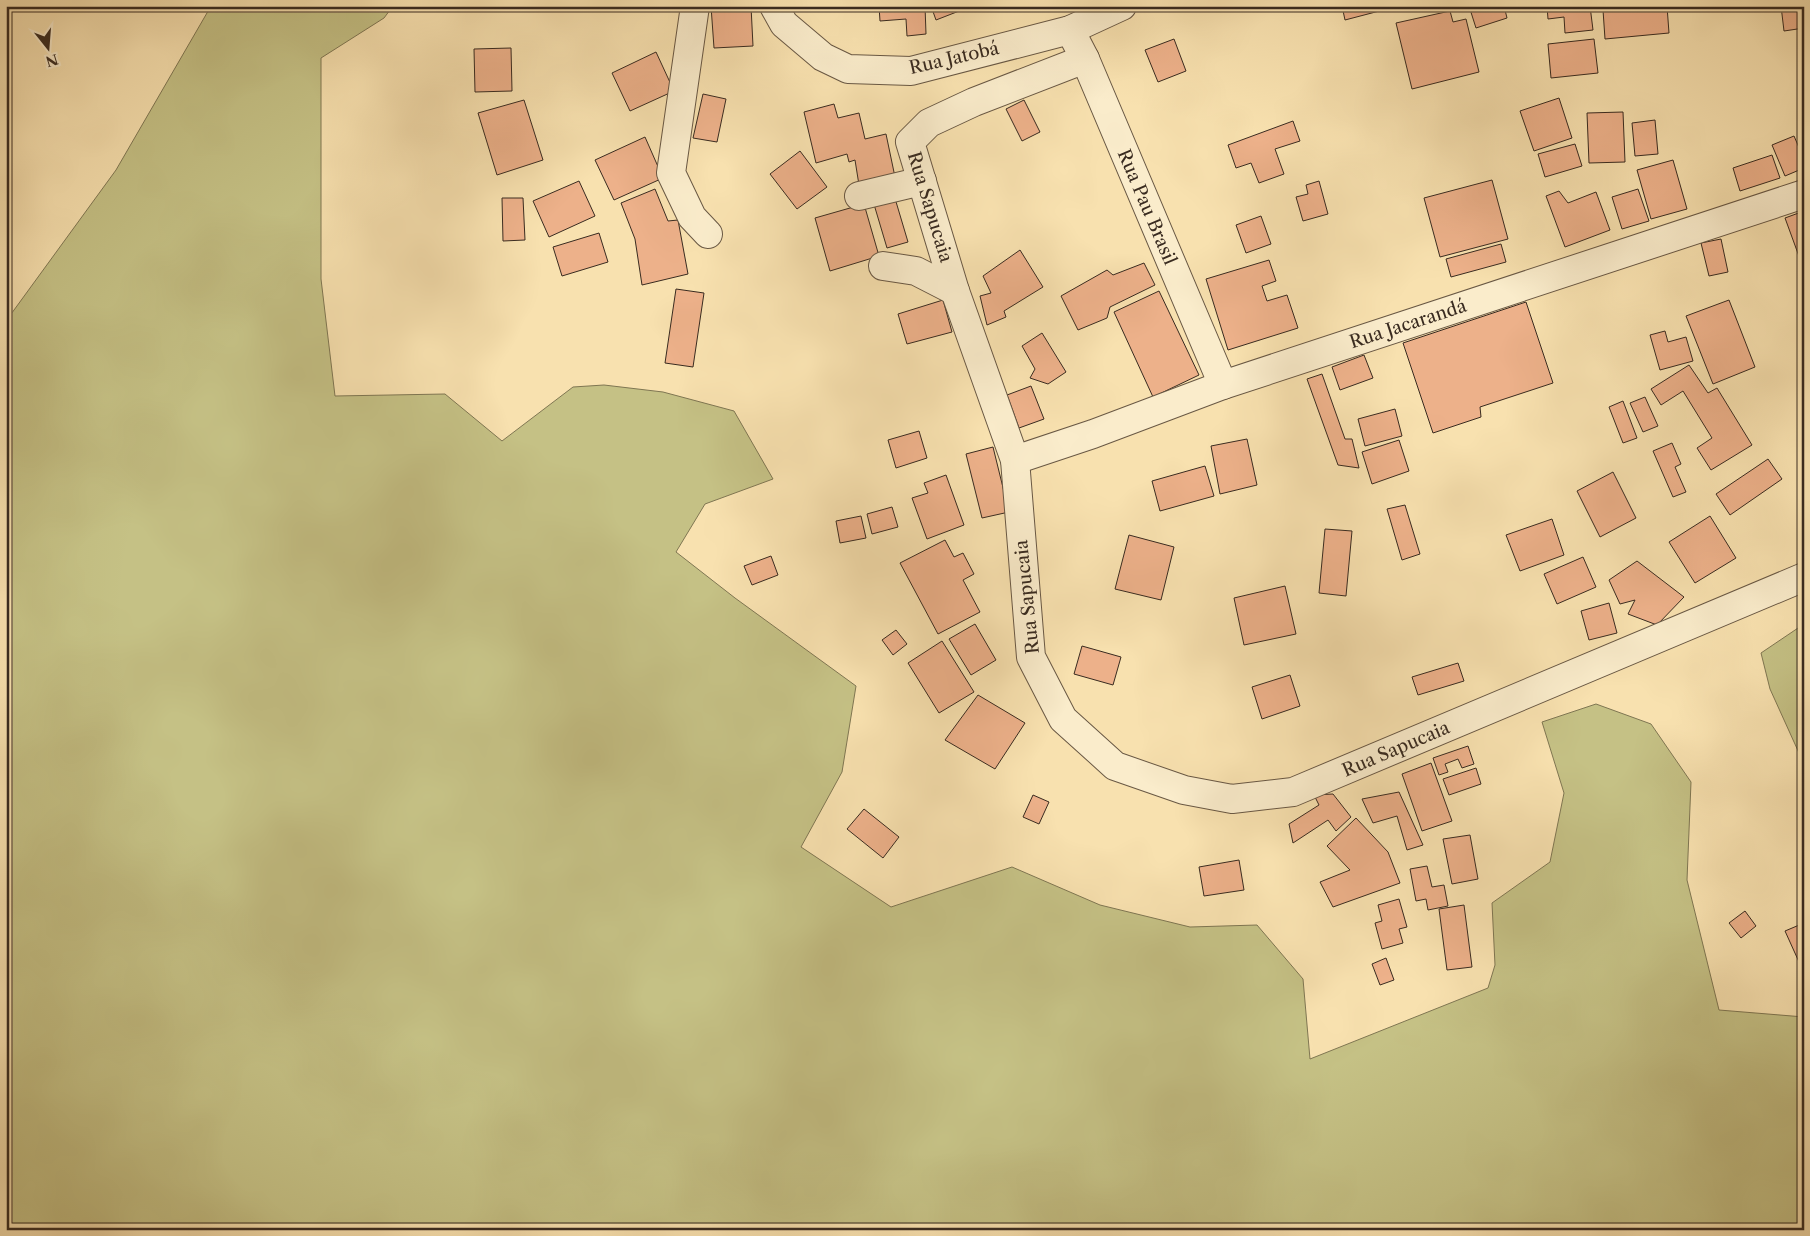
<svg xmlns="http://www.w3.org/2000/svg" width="1810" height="1236" viewBox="0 0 1810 1236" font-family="'Libre Caslon Text',serif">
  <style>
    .green { fill: #c5c185; stroke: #7f7652 }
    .building { fill: #edb18a; stroke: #392b20 }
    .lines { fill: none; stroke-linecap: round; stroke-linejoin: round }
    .minor-casing { stroke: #695844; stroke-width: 30 }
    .minor { stroke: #faeccb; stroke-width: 28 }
    .labels { text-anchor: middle; stroke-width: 4.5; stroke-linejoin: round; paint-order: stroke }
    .street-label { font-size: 18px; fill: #392b20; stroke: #faeccb }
  </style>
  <rect width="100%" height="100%" fill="#f8e1af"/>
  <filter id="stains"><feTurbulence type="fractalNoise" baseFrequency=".004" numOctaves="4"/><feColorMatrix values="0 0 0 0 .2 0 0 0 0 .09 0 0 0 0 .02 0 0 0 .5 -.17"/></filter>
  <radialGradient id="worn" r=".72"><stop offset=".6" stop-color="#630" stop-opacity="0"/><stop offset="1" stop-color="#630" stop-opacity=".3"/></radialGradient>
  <g class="green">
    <path d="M211 6H393L384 18 321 58V279L335 396 445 394 502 441 573 387 604 385 663 392 734 411 773 479 705 504 676 552 735 598 856 686 842 772 801 847 891 907 1012 867 1100 905 1190 927 1257 925 1303 979 1310 1059 1488 988 1495 965 1492 903 1550 862 1564 793 1542 722 1596 704 1651 724 1691 782 1687 880 1719 1010 1804 1017V1230H6V321L116 170Z"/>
    <path d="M1804 624V764L1770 689 1761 653Z"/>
  </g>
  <g class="building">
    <path d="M556 6H578L577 10Z"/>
    <path d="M711 6H751L753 46 714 48Z"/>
    <path d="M879 6H925L926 34 907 36 906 19 880 21Z"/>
    <path d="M931 6H972L936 20Z"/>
    <path d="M1342 6H1386L1387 9 1345 20Z"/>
    <path d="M1469 6H1504L1507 18 1476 28Z"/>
    <path d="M1547 6H1590L1593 30 1565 33 1564 17 1548 19Z"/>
    <path d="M1637 6H1667L1669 33 1605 39 1603 10Z"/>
    <path d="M1781 6H1804V28L1784 31Z"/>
    <path d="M1450 11 1453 22 1466 19 1479 72 1412 89 1396 23Z"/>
    <path d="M1174 39 1186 71 1158 82 1145 50Z"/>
    <path d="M1594 39 1598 73 1551 78 1548 44Z"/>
    <path d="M511 48 512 91 475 92 474 49Z"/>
    <path d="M656 52 674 91 630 111 612 73Z"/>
    <path d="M703 94 726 99 717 142 693 138Z"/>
    <path d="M1559 98 1572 138 1534 151 1520 111Z"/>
    <path d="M524 100 543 160 497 175 478 113Z"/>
    <path d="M1024 100 1040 132 1022 141 1006 109Z"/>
    <path d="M834 104 838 118 859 113 865 139 886 134 895 177 859 185 855 160 849 162 847 154 816 163 804 112Z"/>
    <path d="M1623 112 1625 162 1589 163 1587 113Z"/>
    <path d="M1655 120 1658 154 1635 156 1632 123Z"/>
    <path d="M1293 121 1300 141 1275 149 1284 174 1259 183 1251 163 1236 168 1228 145Z"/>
    <path d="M1794 136 1804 159V168L1785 176 1772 145Z"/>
    <path d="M645 137 663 178 614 200 595 160Z"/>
    <path d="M1575 144 1582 166 1545 177 1538 154Z"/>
    <path d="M800 151 827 187 797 209 770 174Z"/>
    <path d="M1772 155 1780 178 1740 191 1733 168Z"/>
    <path d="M1673 160 1687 209 1651 219 1637 170Z"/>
    <path d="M1492 180 1508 239 1440 257 1424 198Z"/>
    <path d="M579 181 595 216 549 237 533 201Z"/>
    <path d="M1319 181 1328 214 1303 221 1296 197 1308 194 1306 185Z"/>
    <path d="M655 189 668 221 678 220 688 274 642 285 635 239 621 203Z"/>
    <path d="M1638 189 1649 221 1622 229 1612 197Z"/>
    <path d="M1559 191 1568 203 1596 192 1610 230 1565 247 1546 196Z"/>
    <path d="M894 195 908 242 887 248 873 201Z"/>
    <path d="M502 198H523L525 240 503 241Z"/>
    <path d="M864 204 879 256 830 271 815 218Z"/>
    <path d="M1804 211V270L1785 218Z"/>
    <path d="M1261 216 1271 244 1246 253 1236 225Z"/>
    <path d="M599 233 608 262 562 276 553 247Z"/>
    <path d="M1721 239 1728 272 1709 276 1701 243Z"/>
    <path d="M1501 244 1506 262 1451 277 1446 259Z"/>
    <path d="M1020 250 1043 287 1004 311 1006 317 987 325 980 296 991 293 983 276Z"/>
    <path d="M1269 260 1276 281 1262 286 1267 301 1287 295 1298 328 1228 350 1206 279Z"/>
    <path d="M1144 263 1155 285 1110 307 1107 318 1078 330 1061 296 1107 270 1113 275Z"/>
    <path d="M676 289 704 293 693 367 665 363Z"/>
    <path d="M1159 291 1199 375 1153 397 1114 312Z"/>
    <path d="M943 300 952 332 907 344 898 314Z"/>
    <path d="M1729 300 1755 367 1713 384 1686 316Z"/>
    <path d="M1526 302 1553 383 1480 407 1481 417 1433 433 1403 343Z"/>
    <path d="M1665 331 1668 342 1686 337 1693 361 1660 370 1650 335Z"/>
    <path d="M1042 333 1066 372 1048 384 1030 378 1035 369 1022 346Z"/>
    <path d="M1364 355 1373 378 1340 390 1332 367Z"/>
    <path d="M1689 365 1708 393 1717 388 1752 445 1711 470 1697 448 1712 438 1683 391 1661 405 1651 389Z"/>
    <path d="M1322 374 1345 439H1352L1359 468 1338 465 1307 379Z"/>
    <path d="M1031 386 1044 419 1019 428 1007 395Z"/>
    <path d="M1645 397 1658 426 1643 432 1630 403Z"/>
    <path d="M1623 401 1637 438 1623 443 1609 407Z"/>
    <path d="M1395 409 1402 436 1365 446 1358 419Z"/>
    <path d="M919 431 927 458 896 468 888 440Z"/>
    <path d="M1247 439 1257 485 1220 494 1211 446Z"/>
    <path d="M1399 440 1409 471 1372 484 1362 452Z"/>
    <path d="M1672 443 1681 464 1675 467 1686 492 1673 497 1653 451Z"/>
    <path d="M993 447 1009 512 982 518 966 454Z"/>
    <path d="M1768 459 1782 479 1730 515 1716 494Z"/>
    <path d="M1205 466 1214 496 1160 511 1152 481Z"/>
    <path d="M1613 472 1636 518 1600 537 1577 491Z"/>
    <path d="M946 475 964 525 927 539 912 498 928 493 924 483Z"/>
    <path d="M1405 505 1420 554 1402 560 1387 509Z"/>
    <path d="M892 507 898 527 872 534 867 514Z"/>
    <path d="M861 516 866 538 840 543 836 521Z"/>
    <path d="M1710 516 1736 558 1695 583 1669 542Z"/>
    <path d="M1552 519 1564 555 1520 571 1506 535Z"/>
    <path d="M1325 529 1352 531 1346 596 1319 593Z"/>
    <path d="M1129 535 1174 547 1161 600 1115 589Z"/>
    <path d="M945 540 954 557 963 553 974 574 963 580 980 612 938 634 900 563Z"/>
    <path d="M771 556 778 575 752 585 744 566Z"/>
    <path d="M1583 557 1596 587 1557 604 1544 574Z"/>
    <path d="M1637 561 1684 597 1657 625 1628 614 1635 600 1620 604 1609 580Z"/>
    <path d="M1285 586 1296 634 1244 645 1234 598Z"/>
    <path d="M1609 603 1617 633 1589 640 1581 611Z"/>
    <path d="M975 624 996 660 971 675 949 639Z"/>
    <path d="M896 630 907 644 893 655 882 640Z"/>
    <path d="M942 641 974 692 939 713 908 663Z"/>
    <path d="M1082 646 1121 657 1113 685 1074 674Z"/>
    <path d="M1458 663 1464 681 1418 695 1412 677Z"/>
    <path d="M1290 675 1300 706 1262 719 1252 687Z"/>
    <path d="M978 695 1025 723 995 769 945 740Z"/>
    <path d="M1468 746 1474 764 1462 768 1458 759 1445 764 1448 772 1439 775 1433 758Z"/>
    <path d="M1431 763 1452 821 1422 831 1402 774Z"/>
    <path d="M1476 768 1481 784 1449 795 1443 779Z"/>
    <path d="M1399 792 1423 845 1407 850 1397 816 1373 823 1362 799Z"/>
    <path d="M1333 794 1351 817 1336 831 1328 820 1293 843 1289 824 1319 805 1314 795Z"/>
    <path d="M1033 795 1049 802 1039 824 1023 817Z"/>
    <path d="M864 809 899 837 883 858 847 829Z"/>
    <path d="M1356 818 1388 852 1400 883 1333 907 1320 882 1350 870 1327 846Z"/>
    <path d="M1470 835 1478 879 1452 884 1443 839Z"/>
    <path d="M1239 860 1244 890 1204 896 1199 867Z"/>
    <path d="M1427 866 1432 887 1444 885 1448 906 1428 910 1426 899 1416 901 1410 869Z"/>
    <path d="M1399 899 1407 927 1399 929 1403 943 1382 949 1375 923 1382 921 1378 905Z"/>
    <path d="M1464 905 1472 967 1447 970 1439 909Z"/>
    <path d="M1745 911 1756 926 1741 938 1729 923Z"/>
    <path d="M1804 923V973L1785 931Z"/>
    <path d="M1386 958 1394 980 1380 985 1372 964Z"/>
  </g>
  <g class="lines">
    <g class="minor-casing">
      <g id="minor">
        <path d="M695 6 671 173 692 217 708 234"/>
        <path d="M774 6 784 24 823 57 848 69 911 71 1070 30 1122 6"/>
        <path d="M1070 30 1085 59 1223 385"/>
        <path d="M1085 59 974 102 929 123 910 142 955 291 1015 460 1031 657 1063 719 1115 766 1184 790 1232 799 1293 792 1804 577"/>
        <path d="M859 196 922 181"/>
        <path d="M883 266 916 271 955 291"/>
        <path d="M1015 460 1093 434 1223 385 1804 194"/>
      </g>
    </g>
    <use href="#minor" class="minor"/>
  </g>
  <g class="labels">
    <g class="street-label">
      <text transform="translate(954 58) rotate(-13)" y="6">Rua Jatobá</text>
      <text transform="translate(930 207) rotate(73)" y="6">Rua Sapucaia</text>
      <text transform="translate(1147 207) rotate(67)" y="6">Rua Pau Brasil</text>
      <text transform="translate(1408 324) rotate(-18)" y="6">Rua Jacarandá</text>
      <text transform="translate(1027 597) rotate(-96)" y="6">Rua Sapucaia</text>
      <text transform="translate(1396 749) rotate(-23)" y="6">Rua Sapucaia</text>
    </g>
  </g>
  <rect width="1810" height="1236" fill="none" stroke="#f8e1af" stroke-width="25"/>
  <rect x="8" y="8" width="1795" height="1221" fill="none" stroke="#392b20" stroke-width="2.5"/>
  <rect x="12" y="12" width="1785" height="1211" fill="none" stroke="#392b20"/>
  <g transform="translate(48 48) rotate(163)" stroke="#faeccb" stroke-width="4" paint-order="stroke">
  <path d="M0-4L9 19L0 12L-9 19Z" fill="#392b20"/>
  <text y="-8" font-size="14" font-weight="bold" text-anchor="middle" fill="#392b20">N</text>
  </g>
  <rect width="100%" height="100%" filter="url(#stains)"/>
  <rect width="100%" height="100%" fill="url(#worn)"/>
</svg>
